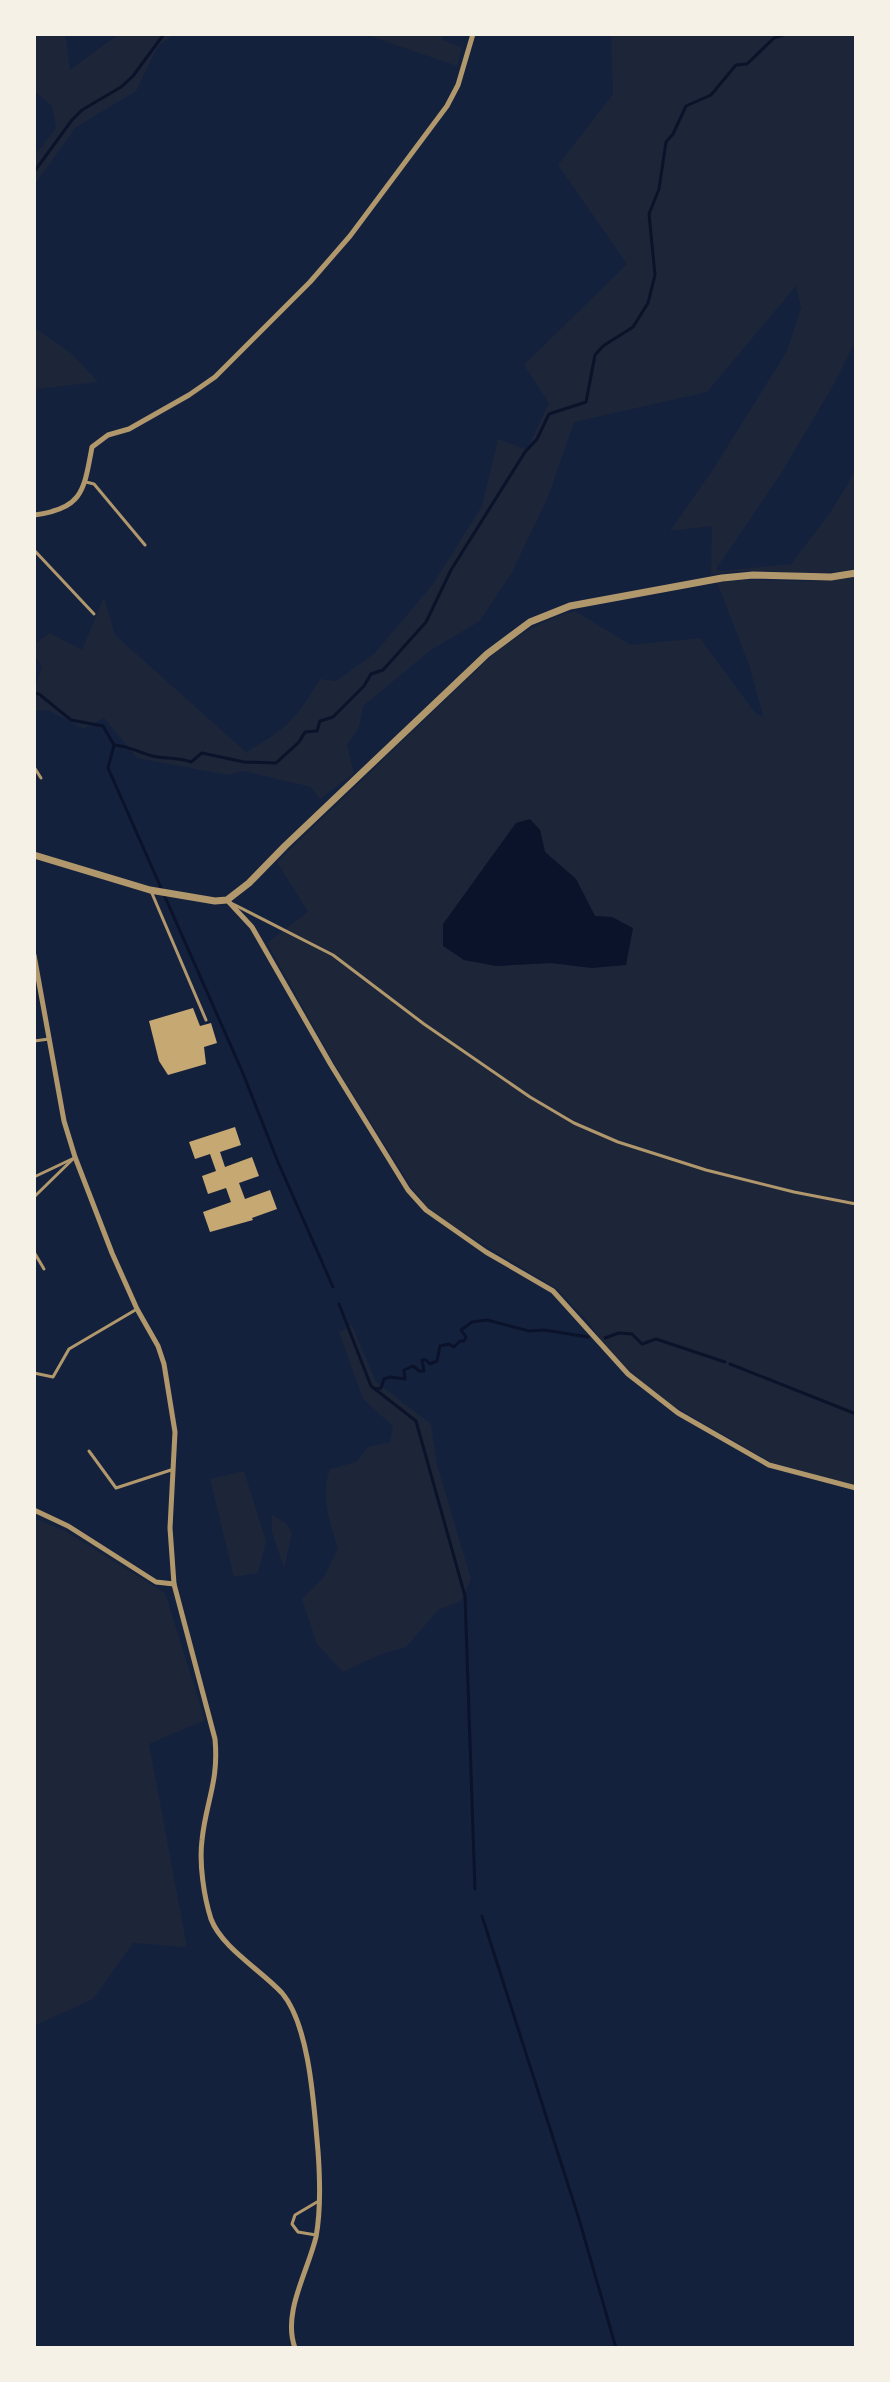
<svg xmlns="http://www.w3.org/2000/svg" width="890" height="2382" viewBox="0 0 890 2382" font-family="'Golos Text',sans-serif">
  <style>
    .green { fill: #1d2539; fill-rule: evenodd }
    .water { fill: #0b132b }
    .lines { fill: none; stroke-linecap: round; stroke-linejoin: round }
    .stream { stroke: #0b132b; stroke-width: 3 }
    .building { fill: #c6a872 }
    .service { stroke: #b1986c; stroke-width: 3 }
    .minor { stroke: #b1986c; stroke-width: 5 }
    .tertiary { stroke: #b1986c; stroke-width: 7 }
  </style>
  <rect width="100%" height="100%" fill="#14213d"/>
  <g class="green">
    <path d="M34 34H65L70 70 119 34H174L158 46 136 91 76 127 34 185V157L56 128 52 106 34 91Z"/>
    <path d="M364 34H445L442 40 462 47 457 66Z"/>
    <path d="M614 34H856V340L831 389 782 472 716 569 719 571 791 564 830 513 856 470V568C809 581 759 563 711 575L712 526 670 531 714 468 787 351 801 308 796 286 707 392 574 422 548 497 512 572 480 621 431 650 363 706 359 727 347 745 354 773 320 799 311 787 243 771 228 775 137 758 104 718 84 729 48 710 34 711V691L42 667 34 654V644L50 633 82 650 104 597 115 635 246 752C286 730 296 719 320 679L336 681 375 653 433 584 482 506 498 439 527 450 549 403 524 365 627 264 558 165 613 94 611 38Z"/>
    <path d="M34 327 72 354 98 382 37 389 34 397Z"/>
    <path d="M856 576V1486L772 1463 655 1395 603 1345 591 1325 557 1289 448 1223 427 1207 412 1188 335 1065 267 943 308 912 277 862 490 657C517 636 542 619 575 611L631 645 700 638 756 714 763 716 749 665 717 582C763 576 811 587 856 576ZM516 823 540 830 545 852 576 879 595 916 612 917 592 968 551 963 496 966 487 863Z"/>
    <path d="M352 1325 376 1382 431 1424 437 1465 471 1579 461 1601 438 1610 406 1647 381 1654 343 1672 317 1644 302 1599 324 1577 338 1548C330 1523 320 1495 330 1469L356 1462 368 1447 390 1442 393 1426 363 1399 339 1332Z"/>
    <path d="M244 1471 266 1541 258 1573 234 1577 210 1479Z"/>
    <path d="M272 1515 286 1523 292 1533 284 1568 272 1532Z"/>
    <path d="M34 1518 65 1531 165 1593 205 1720 149 1744 187 1947 133 1943 93 1999 34 2026Z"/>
  </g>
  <path class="water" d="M530 819 540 830 545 852 576 879 595 916 612 917 633 928 626 965 592 968 551 963 496 966 464 960 443 946V924L516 823Z"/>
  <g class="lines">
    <g class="stream">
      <path d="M34 172 72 120 82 110 121 87 133 76 164 34"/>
      <path d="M34 693 39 694 71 720 103 726 114 745 108 768 242 1071 278 1162 333 1287"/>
      <path d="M114 745C129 746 138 752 152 756 165 759 178 757 191 762L202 753 244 762 276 763 299 742 305 732 317 731 320 721 333 717 364 686 371 674 383 670 426 622 451 570 525 452 537 439 549 414 586 402 595 355 603 346 633 327 648 303 655 275 649 214 659 189 666 142 673 134 686 106 711 95 736 65 747 64 774 38 786 34"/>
      <path d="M339 1304 371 1386 416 1421 465 1596 475 1889"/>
      <path d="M605 1338 619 1333 632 1334 642 1344 656 1339 725 1362"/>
      <path d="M730 1364 856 1414"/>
      <path d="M376 1389 381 1388 384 1379 390 1377 405 1379 404 1370 413 1366 419 1371H424L422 1360H426L430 1364 437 1361 440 1346 449 1344 454 1347 460 1341H464L466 1337 461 1330 472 1322 487 1320 529 1331 544 1330 588 1337"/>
      <path d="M482 1916 579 2219 616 2348"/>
    </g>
  </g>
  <g class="building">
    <path d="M193 1008 200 1026 211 1023 217 1043 204 1047 206 1064 168 1075 159 1061 149 1021Z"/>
    <path d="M235 1127 241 1145 220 1152 225 1167 252 1157 259 1176 239 1183 245 1199 270 1190 277 1209 252 1218 253 1220 210 1232 203 1212 231 1202 226 1188 208 1194 202 1176 216 1171 210 1154 195 1159 189 1142Z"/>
  </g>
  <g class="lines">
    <g class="service">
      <path d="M86 482 94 484 145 545"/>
      <path d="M34 550 94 614"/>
      <path d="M34 767 41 778"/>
      <path d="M151 891 206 1020"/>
      <path d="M233 904 333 955 424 1024 530 1097 574 1123 618 1142 706 1170 794 1192 856 1204"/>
      <path d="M34 1041 49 1039"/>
      <path d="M34 1177 72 1159"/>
      <path d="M34 1197 75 1157"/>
      <path d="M34 1252 44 1269"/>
      <path d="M34 1373 53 1377 69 1349 137 1309"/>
      <path d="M89 1451 116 1488 171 1470"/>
      <path d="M316 2235 298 2232 292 2224 295 2215 317 2202"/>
    </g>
    <g class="minor">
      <path d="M34 515C83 509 84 490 92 447L108 435 129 429 189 395 215 377 310 282 350 236 447 106 458 85 473 34"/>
      <path d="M227 900 252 927 331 1065 408 1190 426 1210 486 1252 553 1291 628 1374 678 1413 769 1465 856 1488"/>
      <path d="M34 955 64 1121 75 1157 112 1253 137 1309 158 1346 164 1364 175 1432 170 1528 174 1584 215 1739C219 1782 206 1801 202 1840 199 1864 204 1897 211 1919 222 1948 261 1970 282 1993 310 2026 314 2108 318 2151 320 2178 321 2210 316 2237 308 2271 282 2313 295 2348"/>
      <path d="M34 1510 68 1526 156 1582 174 1584"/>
    </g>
    <path class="tertiary" d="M34 855 150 890 215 901 227 900 249 883 285 846 487 654 530 622 570 606 722 578 753 575 831 577 856 573"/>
  </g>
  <rect width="890" height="2382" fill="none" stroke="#f6f1e7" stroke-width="72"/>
</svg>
